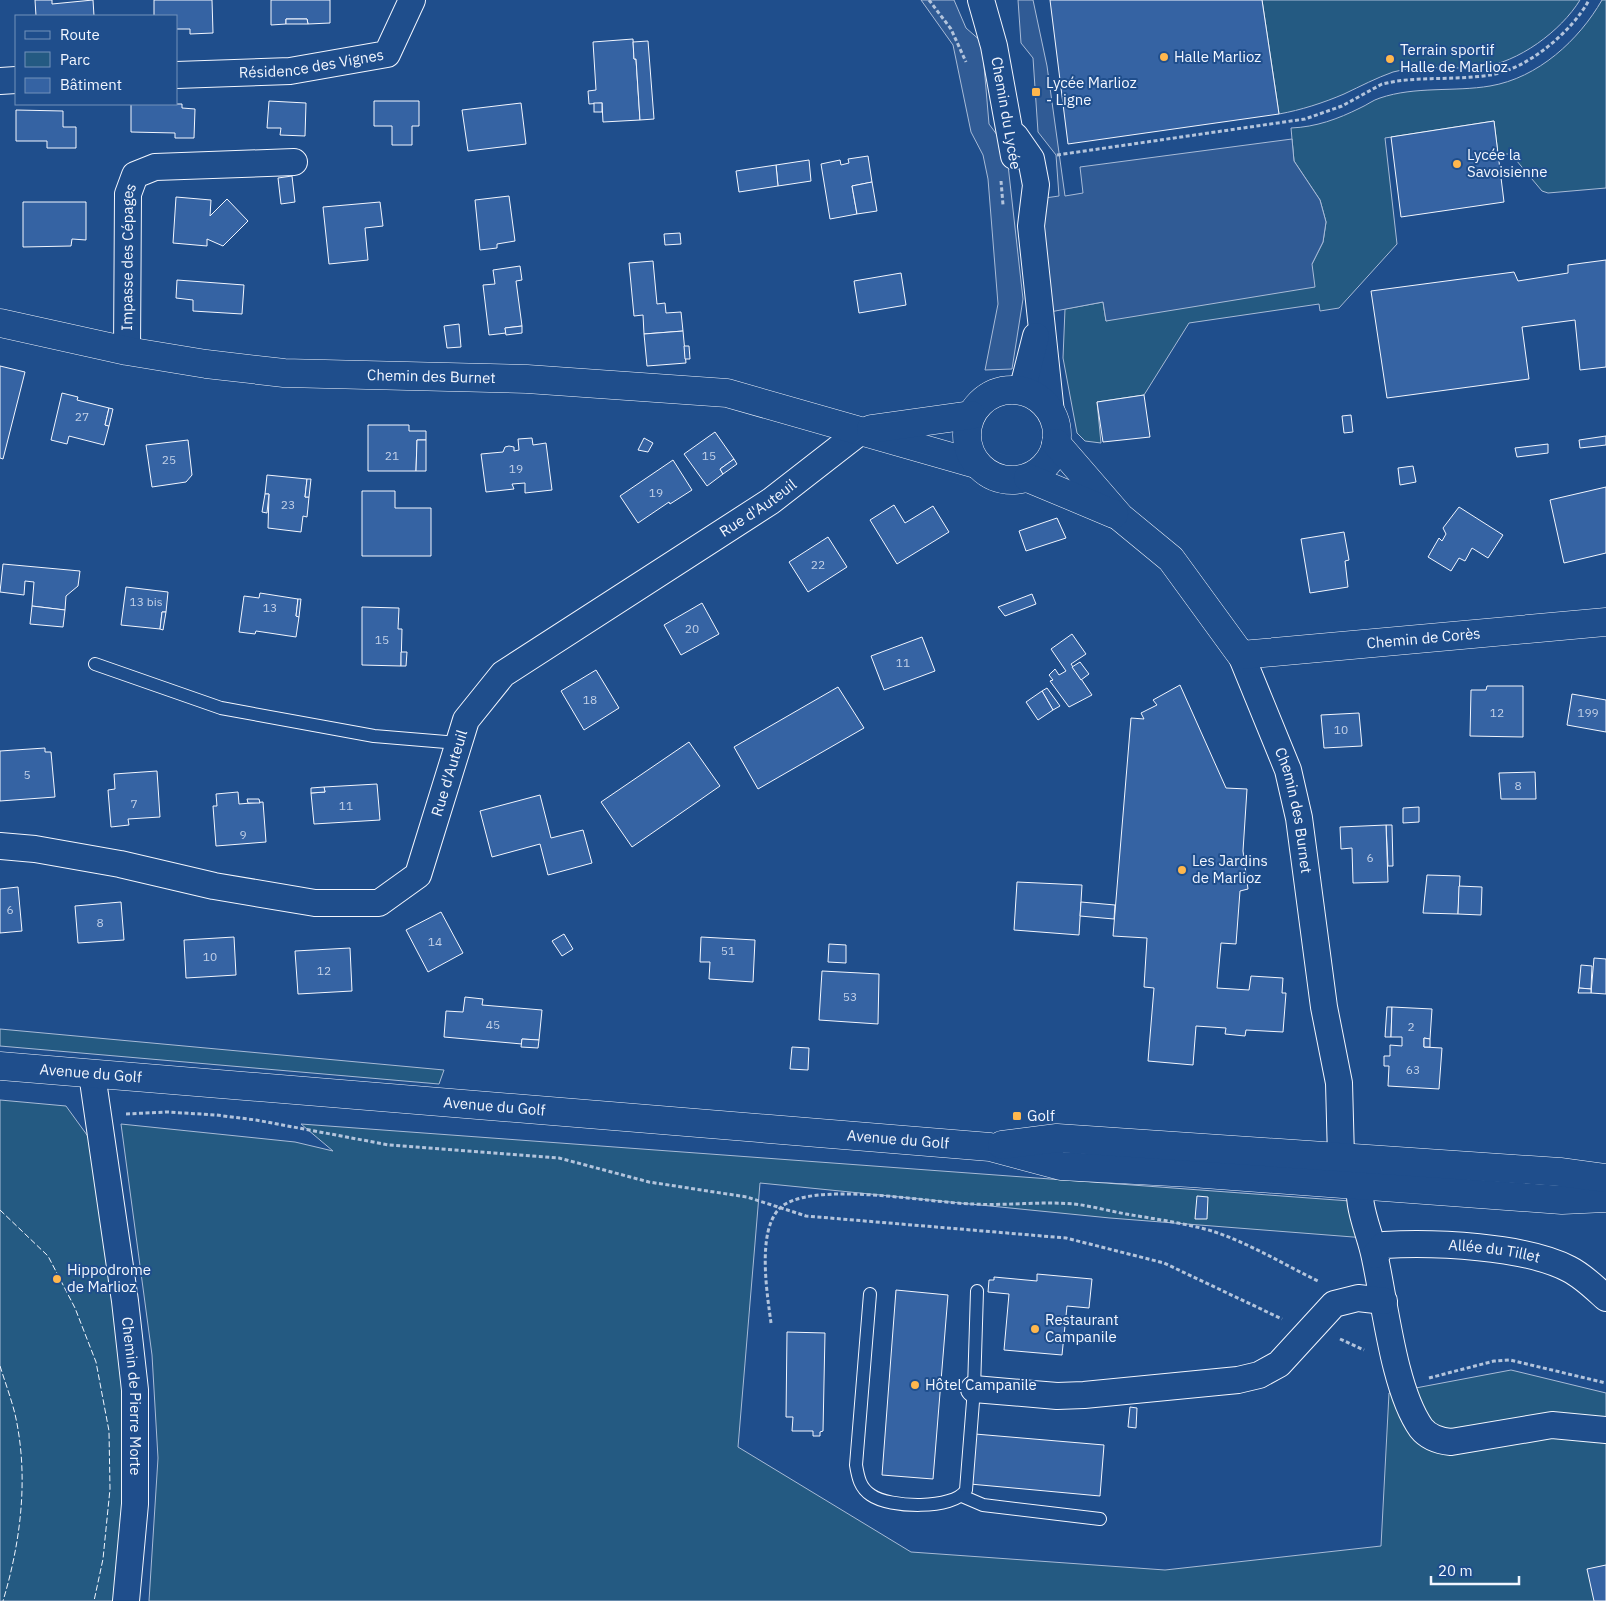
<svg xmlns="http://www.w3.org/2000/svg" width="1606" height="1601" viewBox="0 0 1606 1601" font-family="'IBM Plex Sans',sans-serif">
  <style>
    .green { fill: #245a82; stroke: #a8bbd7 }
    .parking { fill: #305b95; stroke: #a8bbd7 }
    .building { fill: #3563a3; stroke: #f2f6ff }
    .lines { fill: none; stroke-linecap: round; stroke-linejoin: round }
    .lane-casing { stroke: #f2f6ff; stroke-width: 14 }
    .street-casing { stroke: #f2f6ff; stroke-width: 28 }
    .secondary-casing { stroke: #f2f6ff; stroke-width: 29 }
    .primary-casing { stroke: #f2f6ff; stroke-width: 29 }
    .path { stroke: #b3c4dc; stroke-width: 3; stroke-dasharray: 4 2.5; stroke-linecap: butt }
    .lane { stroke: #1f4e8c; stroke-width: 12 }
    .street { stroke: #1f4e8c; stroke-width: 26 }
    .secondary { stroke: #1f4e8c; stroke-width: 28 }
    .primary { stroke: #1f4e8c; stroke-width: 28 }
    .fence { stroke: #f2f6ff; stroke-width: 1; stroke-dasharray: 6 2.5; stroke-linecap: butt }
    .poi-dot { fill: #ffb74d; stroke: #1f4e8c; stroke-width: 2 }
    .labels { text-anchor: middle; stroke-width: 4; stroke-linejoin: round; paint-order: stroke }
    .number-label { font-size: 12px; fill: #c3d1e8 }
    .poi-label { font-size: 15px; fill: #f2f6ff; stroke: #1f4e8c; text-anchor: start }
    .street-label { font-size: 15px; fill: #f2f6ff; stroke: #1f4e8c }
  </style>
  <rect width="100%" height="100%" fill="#1f4e8c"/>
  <g class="green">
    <path d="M1262 0H1580C1561 31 1518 63 1481 67 1453 70 1421 64 1393 72 1376 78 1361 86 1344 94 1323 103 1301 110 1279 114Z"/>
    <path d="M1602 0H1606V188L1548 193 1542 191 1511 154H1498L1494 121 1385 138 1397 244 1339 308 1320 311 1319 304 1189 323 1144 395 1097 402 1101 443 1085 441 1077 433 1063 358 1065 309 1103 302 1106 321 1312 264 1323 242 1326 222 1320 200 1294 161 1291 128C1316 127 1338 119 1360 108 1367 105 1373 100 1380 98 1415 86 1455 92 1490 86 1538 78 1579 40 1602 0Z"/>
    <path d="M0 1029 444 1070 439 1084 0 1046Z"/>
    <path d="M0 1100 66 1106 87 1135 98 1157 130 1400 121 1601H0Z"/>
    <path d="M121 1124 295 1142 333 1151 301 1124 1350 1201 1366 1238 1110 1218 760 1183 738 1447 911 1552 1165 1570 1381 1546 1389 1393 1511 1370 1606 1393V1601H149L158 1458 152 1355Z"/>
  </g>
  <g class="parking">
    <path d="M921 0H954L966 28 982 42 989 124 1006 147 1023 299 1012 369 985 370 998 304 988 179 983 155 971 132 953 45Z"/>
    <path d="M1018 0H1033L1047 66 1065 196 1083 193 1080 167 1292 139 1294 161 1320 200 1326 222 1323 242 1312 264 1315 287 1106 321 1103 302 1050 312 1038 199 1059 196 1056 155 1038 132 1033 58 1021 43Z"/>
  </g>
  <g class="building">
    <path d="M35 0H52V4L93 0 94 16H36Z"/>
    <path d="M154 0H212L213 33 190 34V29H176V16H154Z"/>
    <path d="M271 0H330V23L308 24 307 19H286V24L271 25Z"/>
    <path d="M1050 0H1262L1279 114 1068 144Z"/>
    <path d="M286 19H307L308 24H286Z"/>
    <path d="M633 39 634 59H636L640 120 603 122 602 103 589 104 588 91 596 90 593 42Z"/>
    <path d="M648 41 654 119 640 120 636 59H634L633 42Z"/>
    <path d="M269 101 306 103 305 136 280 135 281 128H267Z"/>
    <path d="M374 101H419V126H412V145H392V126H374Z"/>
    <path d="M521 103 526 144 468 151 462 110Z"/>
    <rect x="594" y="103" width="8" height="9"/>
    <path d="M131 104H182V108L195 109 194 138H175V133L131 132Z"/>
    <path d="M16 110 63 111V127H76V148H47V141H16Z"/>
    <path d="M1494 121 1504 202 1401 217 1391 137Z"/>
    <path d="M868 156 872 182 852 186 857 214 830 219 821 164 840 160 841 165 849 163 848 159Z"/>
    <path d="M809 160 811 181 778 186 776 165Z"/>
    <path d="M776 165 778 186 739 192 736 171Z"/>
    <path d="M292 176 295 202 281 204 278 178Z"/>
    <path d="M872 182 877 211 857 214 852 186Z"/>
    <path d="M509 196 515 241 497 244V248L480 250 475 200Z"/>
    <path d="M176 197 211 200 210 216 227 199 248 221 223 246 207 239V246L173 243Z"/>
    <path d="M23 202H86V240L72 239 71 246 23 247Z"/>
    <path d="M380 202 383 226 365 228 368 260 329 264 323 207Z"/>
    <path d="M680 233 681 244 665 245 664 234Z"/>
    <path d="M1606 260V367L1580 370 1575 320 1522 327 1529 379 1387 398 1371 291 1514 272 1518 281 1568 273V265Z"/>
    <path d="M653 261 657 304 665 303 666 313 681 312 683 331 644 334 643 315 634 316 629 263Z"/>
    <path d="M520 266 522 280 516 281 522 326 505 328 506 333 489 335 483 285 495 284 493 270Z"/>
    <path d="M901 273 906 305 859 313 854 281Z"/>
    <path d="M177 280 244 285 242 314 193 311V300L176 298Z"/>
    <path d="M459 324 461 347 447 348 444 326Z"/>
    <path d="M522 326V333L506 335 505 328Z"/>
    <path d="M683 331 686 363 647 366 644 334Z"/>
    <path d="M684 346H689L690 359H685Z"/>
    <path d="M0 366 25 372 3 459 0 458Z"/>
    <path d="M62 393 78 397 77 400 109 408 105 425 109 426 104 445 69 436 67 444 51 440Z"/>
    <path d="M1144 395 1150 437 1103 442 1097 402Z"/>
    <path d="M109 408 113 409 109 426 105 425Z"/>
    <path d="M1351 415 1353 432 1344 433 1342 416Z"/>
    <path d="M368 425H409V431H426V440H417L416 471H368Z"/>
    <path d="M715 432 734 459 720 469 723 474 707 486 684 454Z"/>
    <path d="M1606 436V445L1580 448 1579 440Z"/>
    <path d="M532 438 533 445 546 443 552 490 525 493V483L512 484 514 489 486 492 481 454 503 452 505 447 509 446 514 447V451L519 450 518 439Z"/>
    <path d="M644 438 653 443 648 452 638 450Z"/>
    <path d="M188 440 192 475 186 482 152 487 146 445Z"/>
    <path d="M417 440H426V471H416Z"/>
    <path d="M1548 444V453L1517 457 1515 448Z"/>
    <path d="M734 459 737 464 723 474 720 469Z"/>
    <path d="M673 460 692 490 670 504 669 502 638 523 620 496Z"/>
    <path d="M1413 466 1416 482 1400 485 1398 468Z"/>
    <path d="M267 475 307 479 305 497H309L307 517 303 516 301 532 268 528 269 494H265Z"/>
    <path d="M307 479H311L309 497H305Z"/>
    <path d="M1606 487V553L1564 563 1550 500Z"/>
    <path d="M362 491H395V508H431V556H362Z"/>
    <path d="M265 494H269L267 513 262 512Z"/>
    <path d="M894 505 905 523 933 506 949 532 897 564 870 520Z"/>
    <path d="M1459 507 1503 535 1488 558 1472 548 1465 561 1459 558 1451 571 1428 557 1439 538 1442 541 1446 534 1443 528Z"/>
    <path d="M1057 518 1066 538 1026 551 1019 531Z"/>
    <path d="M1344 532 1349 560 1345 561 1348 587 1310 593 1301 539Z"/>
    <path d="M828 537 847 567 808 592 789 562Z"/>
    <path d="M3 564 80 571 78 586 66 596 65 610 32 606 34 582 25 581 24 595 0 592Z"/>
    <path d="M126 587 168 592 166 612H162L160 629 121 625Z"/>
    <path d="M260 593 298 599 296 616 299 617 296 637 256 631 255 634 239 632 244 596 259 598Z"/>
    <path d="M1032 594 1036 604 1005 616 998 607Z"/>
    <path d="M298 599H301L299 617 296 616Z"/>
    <path d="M702 603 719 634 681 655 664 625Z"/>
    <path d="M32 606 65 610 63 627 30 624Z"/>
    <path d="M362 607 399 608 398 629H402L401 666 362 665Z"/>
    <path d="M162 612H166L163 630 160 629Z"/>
    <path d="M1072 634 1086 654 1071 664 1092 695 1069 707 1050 681 1053 680 1049 675 1055 669 1059 675 1066 671 1051 649Z"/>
    <path d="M922 637 935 671 884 690 871 656Z"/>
    <path d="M401 652H407L406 666H401Z"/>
    <path d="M1080 662 1089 674 1081 680 1072 667Z"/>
    <path d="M596 670 619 708 584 730 561 691Z"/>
    <path d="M1180 685 1226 788 1247 789 1243 851 1248 889 1240 891 1236 944 1221 943 1217 988 1249 990 1251 976 1283 978 1282 993H1286L1283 1032 1246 1030 1245 1036 1225 1034 1226 1028 1196 1026 1193 1065 1148 1061 1154 988 1144 987 1147 938 1113 936 1131 718 1144 719 1141 713 1157 705 1153 700Z"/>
    <path d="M1487 686H1523V737L1470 736 1471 690H1486Z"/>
    <path d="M838 687 864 728 758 789 734 747Z"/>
    <path d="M1047 688 1060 706 1053 710 1042 691Z"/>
    <path d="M1042 691 1053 710 1038 720 1026 702Z"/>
    <path d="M1572 694 1606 700V732L1567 725Z"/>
    <path d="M1359 713 1362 746 1324 748 1321 715Z"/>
    <path d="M689 742 720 786 632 847 601 802Z"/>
    <path d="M45 748V752H51L55 797 0 801V751Z"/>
    <path d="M157 771 160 817 128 819 129 825 111 827 108 790 115 789 114 774Z"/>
    <path d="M1535 772 1536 799H1501L1499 773Z"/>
    <path d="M377 784 380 820 314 824 311 793 325 792 324 787Z"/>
    <path d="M324 787 325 792 311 793V788Z"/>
    <path d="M238 792 239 804 263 802 266 842 216 846 213 806H217L216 794Z"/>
    <path d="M540 795 551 838 583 830 592 863 548 875 540 844 492 857 480 811Z"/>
    <path d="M247 799H259L260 803H248Z"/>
    <path d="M1419 807V822L1403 823V808Z"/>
    <path d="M1386 825H1392L1393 866H1388Z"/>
    <path d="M1386 825 1388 882 1353 883 1352 848 1341 849 1340 827Z"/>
    <path d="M1427 875 1460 876 1458 914 1423 913Z"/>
    <path d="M1017 882 1082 885 1079 935 1014 930Z"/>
    <path d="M1459 886 1482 887 1481 915 1458 914Z"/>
    <path d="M18 887 22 931 0 933V889Z"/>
    <path d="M121 902 124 940 78 943 75 906Z"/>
    <path d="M1081 902 1115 905 1114 919 1080 916Z"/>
    <path d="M441 912 463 953 428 972 406 930Z"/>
    <path d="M564 934 573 949 562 956 552 941Z"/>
    <path d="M234 937 236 975 186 978 184 940Z"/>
    <path d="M701 937 755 940 753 982 709 979 710 962H700Z"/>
    <path d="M829 944 846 945V963L828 962Z"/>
    <path d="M350 948 352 991 298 994 295 951Z"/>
    <path d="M1594 958 1606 959V994L1591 993Z"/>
    <path d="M1581 965 1592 966 1591 989 1579 988Z"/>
    <path d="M822 971 879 974 878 1024 819 1020Z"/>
    <path d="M1579 988 1591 989V993H1578Z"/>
    <path d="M465 997 483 999 482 1005 542 1010 539 1040 522 1039V1044L444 1037 446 1011 463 1012Z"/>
    <path d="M1387 1007H1392L1391 1037H1385Z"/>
    <path d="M1392 1007 1432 1009 1430 1039 1424 1038V1047L1442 1048 1439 1089 1388 1086 1389 1066H1384V1056H1390V1045L1402 1046V1037H1391Z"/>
    <path d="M1424 1038 1430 1039V1047H1424Z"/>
    <path d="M522 1039 539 1040 538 1048 521 1047Z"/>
    <path d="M792 1047 809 1048 808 1070 790 1069Z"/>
    <path d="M1197 1196 1208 1197 1207 1219H1195Z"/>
    <path d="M1037 1274 1092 1279 1089 1308 1067 1306 1062 1355 1004 1350 1009 1294 988 1292 989 1280H994V1277L1037 1281Z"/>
    <path d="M896 1290 948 1295 933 1479 882 1475Z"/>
    <path d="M787 1332 825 1333 823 1431 820 1432V1436H813V1431H792L793 1417H786Z"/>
    <path d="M1130 1407 1137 1408 1136 1428 1128 1427Z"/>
    <path d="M975 1434 1104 1445 1100 1496 970 1484Z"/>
    <path d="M1606 1565V1601H1594L1587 1569Z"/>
  </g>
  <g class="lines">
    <g class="lane-casing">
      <g id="lane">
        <path d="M95 664 221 708 374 736 458 743"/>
        <path d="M870 1294 856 1465C858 1477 860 1488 871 1495 889 1508 954 1510 966 1490L974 1389 977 1291"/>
        <path d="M962 1496 983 1505 1100 1519"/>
      </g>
    </g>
    <g class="street-casing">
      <g id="street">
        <path d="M981 0 994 46 1014 156"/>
        <path id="s1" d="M176 75 290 71 387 54 412 0"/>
        <path d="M0 81 16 80"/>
        <path d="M1015 136 1031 159 1036 185 1031 226 1051 413"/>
        <path id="s2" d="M127 351 128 194 135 175 155 167 294 162"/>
        <path d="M1022 391 1036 336"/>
        <path id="s3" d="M1241 655 1288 770 1299 818 1324 1007 1339 1083 1341 1157"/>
        <path id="s4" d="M0 846 35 849 120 864 214 886 315 903H379L418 875 466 720 503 674 771 501 861 431"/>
        <path id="s5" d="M92 1074 125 1301 135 1390V1504L126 1601"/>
        <path d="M1372 1170 1362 1176C1354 1203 1370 1231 1375 1258 1385 1304 1394 1390 1421 1428 1428 1437 1440 1441 1451 1442L1552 1425 1606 1430"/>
        <path id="s6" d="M1375 1255 1384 1245C1434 1242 1525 1246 1569 1269 1583 1276 1595 1288 1606 1298"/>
        <path d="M974 1389 1057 1396 1084 1395 1238 1380 1259 1375 1279 1364 1334 1304 1358 1298 1384 1301"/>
      </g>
    </g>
    <g class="secondary-casing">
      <g id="secondary">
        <path id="s7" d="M0 323 127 351 206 364 284 373 527 379 727 393 976 464"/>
        <circle cx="1012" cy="435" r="45"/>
        <path d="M871 429 971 415"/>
        <path id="s8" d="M1056 443 1120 517 1171 559 1241 655 1606 622"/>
        <path d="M1028 478 1114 514"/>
      </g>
    </g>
    <g class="primary-casing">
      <g id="primary">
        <path id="s9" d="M0 1066 990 1147 1061 1166 1191 1173 1562 1200 1606 1198"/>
        <path d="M1002 1145 1057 1138 1560 1172 1606 1178"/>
      </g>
    </g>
    <g class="path">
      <path d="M929 0 951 29 966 62"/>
      <path d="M1057 155 1305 119 1342 106 1382 84 1397 81C1428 77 1459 80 1490 75 1526 70 1572 32 1589 0"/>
      <path d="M1001 181 1003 205"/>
      <path d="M126 1114 167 1112 216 1115 256 1120 389 1145 559 1158 649 1182 747 1197 806 1216 1066 1238 1164 1263 1282 1319"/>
      <path d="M771 1323C767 1293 757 1232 779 1209 808 1179 930 1203 972 1204 1006 1206 1040 1201 1074 1204 1092 1206 1109 1211 1126 1214 1155 1219 1184 1223 1212 1231 1249 1243 1283 1264 1318 1281"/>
      <path d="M1340 1339 1364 1350"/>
      <path d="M1429 1378 1494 1361 1510 1360 1606 1383"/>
    </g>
    <use href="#lane" class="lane"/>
    <use href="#street" class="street"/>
    <use href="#secondary" class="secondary"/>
    <use href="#primary" class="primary"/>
    <g class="fence">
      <path d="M0 1210 48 1256 75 1308 96 1362 109 1431 110 1489 103 1559 94 1601"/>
      <path d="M0 1366C5 1382 11 1398 15 1414 29 1476 21 1541 3 1601"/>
    </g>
  </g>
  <g class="poi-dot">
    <circle cx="1164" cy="57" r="5"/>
    <circle cx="1390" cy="59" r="5"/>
    <rect x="1031" y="87" width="10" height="10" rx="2.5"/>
    <circle cx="1457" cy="164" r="5"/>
    <circle cx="1182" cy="870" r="5"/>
    <rect x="1012" y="1111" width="10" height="10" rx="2.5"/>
    <circle cx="57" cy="1279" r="5"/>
    <circle cx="1035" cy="1329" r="5"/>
    <circle cx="915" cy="1385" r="5"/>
  </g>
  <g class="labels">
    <g class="number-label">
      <text x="82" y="421">27</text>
      <text x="392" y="460">21</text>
      <text x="709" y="460">15</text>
      <text x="169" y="464">25</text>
      <text x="516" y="473">19</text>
      <text x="656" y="497">19</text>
      <text x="288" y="509">23</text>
      <text x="818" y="569">22</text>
      <text x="146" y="606">13 bis</text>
      <text x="270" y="612">13</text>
      <text x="692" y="633">20</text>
      <text x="382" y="644">15</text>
      <text x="903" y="667">11</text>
      <text x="590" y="704">18</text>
      <text x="1497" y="717">12</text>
      <text x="1588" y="717">199</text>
      <text x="1341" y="734">10</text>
      <text x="27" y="779">5</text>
      <text x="1518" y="790">8</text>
      <text x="134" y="808">7</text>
      <text x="346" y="810">11</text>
      <text x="243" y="839">9</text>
      <text x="1370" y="862">6</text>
      <text x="10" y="914">6</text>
      <text x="100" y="927">8</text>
      <text x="435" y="946">14</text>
      <text x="728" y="955">51</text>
      <text x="210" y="961">10</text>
      <text x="324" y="975">12</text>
      <text x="850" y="1001">53</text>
      <text x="493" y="1029">45</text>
      <text x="1411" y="1031">2</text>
      <text x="1413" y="1074">63</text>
    </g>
    <g class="poi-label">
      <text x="1400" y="55">Terrain sportif<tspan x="1400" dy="17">Halle de Marlioz</tspan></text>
      <text x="1174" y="62">Halle Marlioz</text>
      <text x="1046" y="88">Lycée Marlioz<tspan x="1046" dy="17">- Ligne</tspan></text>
      <text x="1467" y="160">Lycée la<tspan x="1467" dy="17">Savoisienne</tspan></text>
      <text x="1192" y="866">Les Jardins<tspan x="1192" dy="17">de Marlioz</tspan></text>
      <text x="1027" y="1121">Golf</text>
      <text x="67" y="1275">Hippodrome<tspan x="67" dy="17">de Marlioz</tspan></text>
      <text x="1045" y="1325">Restaurant<tspan x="1045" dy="17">Campanile</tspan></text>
      <text x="925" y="1390">Hôtel Campanile</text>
    </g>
    <g class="street-label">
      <text dy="5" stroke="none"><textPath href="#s1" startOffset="136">Résidence des Vignes</textPath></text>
      <text transform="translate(1006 113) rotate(80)" y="5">Chemin du Lycée</text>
      <text dy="5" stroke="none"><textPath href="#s2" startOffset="94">Impasse des Cépages</textPath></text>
      <text dy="5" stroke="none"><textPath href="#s7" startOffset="436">Chemin des Burnet</textPath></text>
      <text dy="5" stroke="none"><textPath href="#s4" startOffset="958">Rue d'Auteuil</textPath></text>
      <text dy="5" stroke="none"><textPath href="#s8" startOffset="466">Chemin de Corès</textPath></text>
      <text dy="5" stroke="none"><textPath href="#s4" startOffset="539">Rue d'Auteuil</textPath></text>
      <text dy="5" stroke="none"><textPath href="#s3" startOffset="165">Chemin des Burnet</textPath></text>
      <text dy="5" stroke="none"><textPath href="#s9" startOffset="91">Avenue du Golf</textPath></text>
      <text dy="5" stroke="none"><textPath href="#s9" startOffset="496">Avenue du Golf</textPath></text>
      <text dy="5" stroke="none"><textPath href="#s9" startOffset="901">Avenue du Golf</textPath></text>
      <text dy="5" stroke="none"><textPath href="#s6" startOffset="124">Allée du Tillet</textPath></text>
      <text dy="5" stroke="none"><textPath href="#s5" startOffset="325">Chemin de Pierre Morte</textPath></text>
    </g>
  </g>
  <rect x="15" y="15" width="162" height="90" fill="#1f4e8c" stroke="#7391ba"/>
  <rect x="25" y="31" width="25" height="8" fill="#1f4e8c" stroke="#7391ba"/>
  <text x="60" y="40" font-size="15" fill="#f2f6ff">Route</text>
  <rect x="25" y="52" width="25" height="15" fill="#245a82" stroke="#7391ba"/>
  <text x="60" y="65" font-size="15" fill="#f2f6ff">Parc</text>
  <rect x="25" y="78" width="25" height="15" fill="#3563a3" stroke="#7391ba"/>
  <text x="60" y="90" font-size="15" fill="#f2f6ff">Bâtiment</text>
  <path d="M1431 1576v8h88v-8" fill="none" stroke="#f2f6ff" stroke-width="2.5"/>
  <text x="1438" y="1576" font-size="15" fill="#f2f6ff" stroke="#1f4e8c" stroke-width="4" paint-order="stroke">20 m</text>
</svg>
